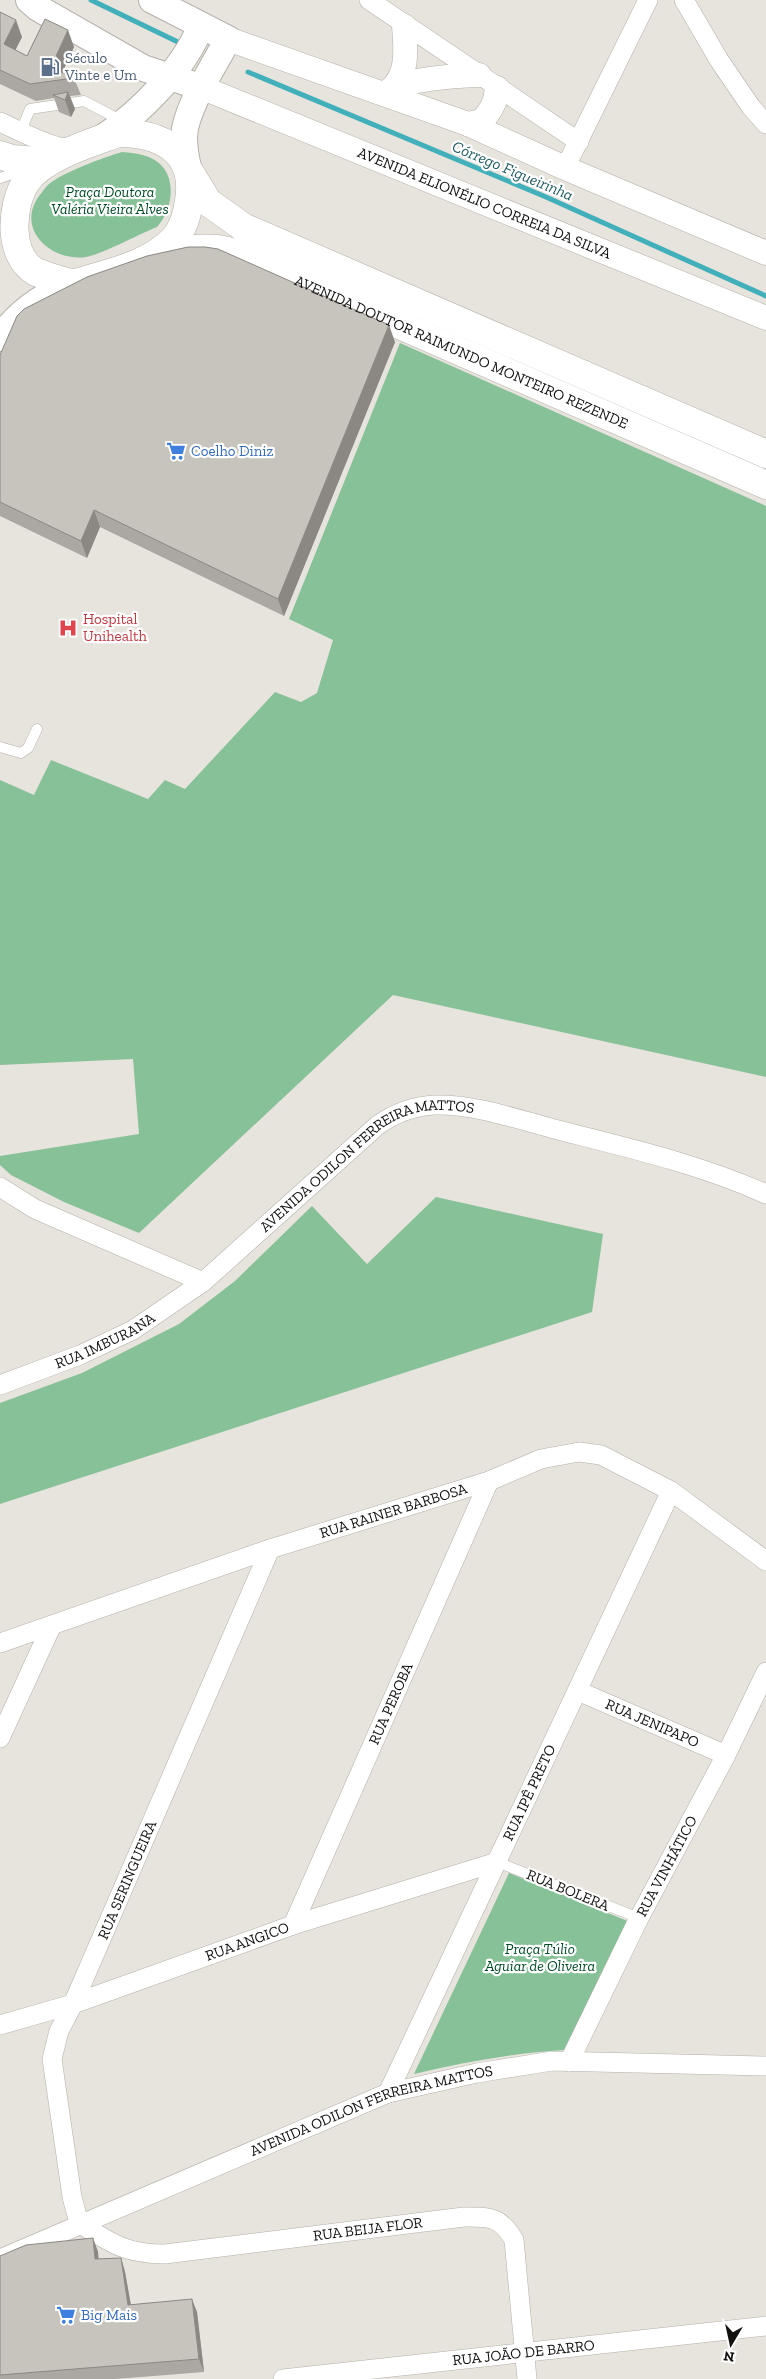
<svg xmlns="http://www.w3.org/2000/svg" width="766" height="2379" viewBox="0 0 766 2379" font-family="'Zilla Slab',serif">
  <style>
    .green { fill: #87c198 }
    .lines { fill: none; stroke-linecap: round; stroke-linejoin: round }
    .stream { stroke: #41b0ba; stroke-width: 5 }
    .service-casing { stroke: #b4b0aa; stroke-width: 11 }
    .minor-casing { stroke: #b4b0aa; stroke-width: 20 }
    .tertiary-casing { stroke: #b4b0aa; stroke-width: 25 }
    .secondary-casing { stroke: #b4b0aa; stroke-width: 28 }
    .primary-casing { stroke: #b4b0aa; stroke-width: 29 }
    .service { stroke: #fff; stroke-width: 10 }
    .minor { stroke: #fff; stroke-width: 19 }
    .tertiary { stroke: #fff; stroke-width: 24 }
    .secondary { stroke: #fff; stroke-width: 26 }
    .primary { stroke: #fff; stroke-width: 28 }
    .wall { fill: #aba8a3 }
    .shaded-wall { fill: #8b8884 }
    .building { fill: #c7c3bd; stroke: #8b8884 }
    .labels { text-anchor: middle; stroke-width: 4.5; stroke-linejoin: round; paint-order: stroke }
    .service-label { font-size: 15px; fill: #4e5e75; stroke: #fff; text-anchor: start }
    .park-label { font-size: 15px; font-style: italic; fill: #014c26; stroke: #fff }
    .street-label { font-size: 15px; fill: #13110f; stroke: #fff }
    .shop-label { font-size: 15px; fill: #366cbe; stroke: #fff; text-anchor: start }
    .health-label { font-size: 15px; fill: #be3a42; stroke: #fff; text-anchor: start }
    .water-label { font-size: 16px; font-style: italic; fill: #225e64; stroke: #fff }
  </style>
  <rect width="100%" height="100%" fill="#e7e3dd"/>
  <g class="green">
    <path d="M122 152C136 153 152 155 162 166 177 183 171 212 157 227 139 234 103 254 86 257 52 262 15 230 39 196 42 193 45 187 49 184 64 172 102 158 122 152Z"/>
    <path d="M400 343 766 506V1077L393 995 139 1233 64 1202 11 1175 0 1165V1156L139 1134 133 1059 0 1065V780L34 795 51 760 148 799 165 780 185 789 275 692 301 702 317 693 333 640 289 619Z"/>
    <path d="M436 1197 603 1234 592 1312 0 1504V1403L82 1373 179 1324 235 1281 312 1206 367 1264Z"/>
    <path d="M509 1873 630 1922 565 2050C513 2053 464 2062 414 2074Z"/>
  </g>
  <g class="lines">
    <g class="stream">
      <path d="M91 0 180 43"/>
      <path d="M248 72 546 197 766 296"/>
    </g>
    <g class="service-casing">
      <g id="service">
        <path d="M21 131 30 109 84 101 124 122"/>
        <path d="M0 178 26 169"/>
        <path d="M0 747 21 753 28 748 37 729"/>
        <path d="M497 1862 639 1918"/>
      </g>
    </g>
    <g class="minor-casing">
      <g id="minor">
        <path d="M369 0 579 142"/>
        <path d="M684 0 719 60 751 107 766 124"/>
        <path d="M0 122C18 130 57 152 76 148"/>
        <path d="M565 168 648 0"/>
        <path id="s1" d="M0 1187 35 1209 203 1282 378 1125C395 1113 414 1106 435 1105 476 1104 519 1120 558 1130 629 1148 699 1164 766 1194"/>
        <path id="s2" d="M0 1385 80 1355 133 1330 203 1282"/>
        <path id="s3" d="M270 1549 73 2004 59 2031 52 2059 72 2197 79 2223C112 2244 126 2254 165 2254L464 2217C490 2217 500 2216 514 2240L527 2379"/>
        <path id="s4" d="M0 1643 270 1549 489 1481 541 1459 579 1452 601 1455 671 1491 766 1561"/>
        <path id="s5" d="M578 1691 726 1755"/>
        <path d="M0 1738 51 1627"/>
        <path id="s6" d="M293 1925 489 1481"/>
        <path id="s7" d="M0 2025 73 2004 293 1925 497 1862"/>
        <path id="s8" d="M569 2062 639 1918 726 1755 766 1672"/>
        <path id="s9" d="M388 2093 671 1491"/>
        <path id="s10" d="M0 2259 388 2093 477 2073 552 2061 766 2066"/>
        <path id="s11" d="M283 2379 766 2326"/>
      </g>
    </g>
    <g class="tertiary-casing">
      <g id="tertiary">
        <path d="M228 39 468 124 565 168 766 253"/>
        <path d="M396 86C423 78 451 76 479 75"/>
        <path id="s12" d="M203 88 766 318"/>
        <path d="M387 92C409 78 406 49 404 26"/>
        <path d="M468 124 482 121C491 110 496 103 497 88"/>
      </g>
    </g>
    <g class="secondary-casing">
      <g id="secondary">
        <path d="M29 0 38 8 143 68 203 88"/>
        <path d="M152 0 228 39C214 66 186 107 184 136 184 148 186 160 189 171"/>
        <path d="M101 139C140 113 183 70 201 26"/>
        <path d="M0 338C19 311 44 294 75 283"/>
      </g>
    </g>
    <g class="primary-casing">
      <g id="primary">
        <path d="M118 133C162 133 197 152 189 201 187 215 184 228 174 239 149 265 112 272 79 282 71 285 61 280 53 278 48 276 41 274 36 272 7 256 11 205 26 182 43 157 91 143 118 133Z"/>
        <path d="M0 155 12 159 48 162"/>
        <path d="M189 171 208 202 243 227 766 454"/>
        <path id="s13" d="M175 252C194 248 213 246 232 252L766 485"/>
      </g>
    </g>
    <use href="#service" class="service"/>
    <use href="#minor" class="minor"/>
    <use href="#tertiary" class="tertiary"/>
    <use href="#secondary" class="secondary"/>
    <use href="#primary" class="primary"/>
  </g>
  <g class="wall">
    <path d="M0 12 22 37 15 50 27 56 74 47 62 72 74 78 81 95 70 96 75 109 71 117 59 112 54 98 36 101 0 84Z"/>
    <path d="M395 342 284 616 100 527 87 558 0 516V355Z"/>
    <path d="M93 2238 98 2252V2259L121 2258 125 2272 131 2305 197 2312 204 2372 116 2379H0V2256Z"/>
  </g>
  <g class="shaded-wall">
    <path d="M16 20 22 37 10 61 4 44Z"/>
    <path d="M68 30 74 47 59 80 51 67Z"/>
    <path d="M68 92 75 109 71 117 65 100Z"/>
    <path d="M389 325 395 342 284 616 278 599Z"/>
    <path d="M94 510 100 527 87 558 81 541Z"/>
    <path d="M93 2238 98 2252 100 2272 95 2259Z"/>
    <path d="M121 2258 125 2272 133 2318 128 2305Z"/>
    <path d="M192 2299 197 2312 204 2372 199 2359Z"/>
  </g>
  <g class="building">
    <path d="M0 12 16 20 4 44 27 56 45 19 68 30 51 67 74 78 30 84 0 70Z"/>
    <path d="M68 92 65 100 53 95Z"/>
    <path d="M188 247H205L218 249 389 325 278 599 94 510 81 541 0 502V355L17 316 24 309 87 277 147 256Z"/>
    <path d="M93 2238 95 2259 121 2258 128 2305 192 2299 199 2359 0 2375V2256L26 2245Z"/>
  </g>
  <defs>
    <g id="fuel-bare" transform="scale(1.5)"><path d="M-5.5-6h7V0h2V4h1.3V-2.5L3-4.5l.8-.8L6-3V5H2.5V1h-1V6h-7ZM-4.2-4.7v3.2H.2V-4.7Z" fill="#5c6f8a" stroke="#fff" stroke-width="2.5" paint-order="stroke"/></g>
    <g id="supermarket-bare" transform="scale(1.5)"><path d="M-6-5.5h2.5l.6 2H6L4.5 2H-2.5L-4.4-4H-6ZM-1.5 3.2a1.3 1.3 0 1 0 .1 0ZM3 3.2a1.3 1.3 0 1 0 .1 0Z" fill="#3f7fe0" stroke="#fff" stroke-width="2.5" paint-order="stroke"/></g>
    <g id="hospital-bare" transform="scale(1.5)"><path d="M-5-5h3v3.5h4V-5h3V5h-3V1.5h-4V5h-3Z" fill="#e0444e" stroke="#fff" stroke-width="2.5" paint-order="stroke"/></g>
  </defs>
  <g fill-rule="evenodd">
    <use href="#fuel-bare" x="50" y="67"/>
    <use href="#supermarket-bare" x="176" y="451"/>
    <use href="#hospital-bare" x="68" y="628"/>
    <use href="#supermarket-bare" x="66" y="2315"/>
  </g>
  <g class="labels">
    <g class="service-label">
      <text x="65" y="63">Século<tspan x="65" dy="17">Vinte e Um</tspan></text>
    </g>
    <g class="park-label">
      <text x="110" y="197">Praça Doutora<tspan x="110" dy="17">Valéria Vieira Alves</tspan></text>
      <text x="540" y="1954">Praça Túlio<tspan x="540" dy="17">Aguiar de Oliveira</tspan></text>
    </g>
    <g class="street-label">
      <text dy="5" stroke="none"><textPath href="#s12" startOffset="304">AVENIDA ELIONÉLIO CORREIA DA SILVA</textPath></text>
      <text dy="5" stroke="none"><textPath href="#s13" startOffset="308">AVENIDA DOUTOR RAIMUNDO MONTEIRO REZENDE</textPath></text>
      <text dy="5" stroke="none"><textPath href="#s1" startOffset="432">AVENIDA ODILON FERREIRA MATTOS</textPath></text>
      <text dy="5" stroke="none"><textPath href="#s2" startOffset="114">RUA IMBURANA</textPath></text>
      <text dy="5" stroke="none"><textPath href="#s4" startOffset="415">RUA RAINER BARBOSA</textPath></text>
      <text dy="5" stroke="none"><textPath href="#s6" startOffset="242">RUA PEROBA</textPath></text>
      <text dy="5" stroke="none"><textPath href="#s5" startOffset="81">RUA JENIPAPO</textPath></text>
      <text dy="5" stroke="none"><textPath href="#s9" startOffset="332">RUA IPÊ PRETO</textPath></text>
      <text dy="5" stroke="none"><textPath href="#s8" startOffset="219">RUA VINHÁTICO</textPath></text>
      <text transform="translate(127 1880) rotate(-67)" y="5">RUA SERINGUEIRA</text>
      <text transform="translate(568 1890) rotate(22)" y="5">RUA BOLERA</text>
      <text dy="5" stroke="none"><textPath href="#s7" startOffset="261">RUA ANGICO</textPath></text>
      <text dy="5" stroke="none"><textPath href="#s10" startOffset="401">AVENIDA ODILON FERREIRA MATTOS</textPath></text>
      <text dy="5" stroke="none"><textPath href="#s3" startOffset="1019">RUA BEIJA FLOR</textPath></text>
      <text dy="5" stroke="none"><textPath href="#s11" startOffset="242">RUA JOÃO DE BARRO</textPath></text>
    </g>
    <g class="shop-label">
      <text x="191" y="456">Coelho Diniz</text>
      <text x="81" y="2320">Big Mais</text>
    </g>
    <g class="health-label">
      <text x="83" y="624">Hospital<tspan x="83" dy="17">Unihealth</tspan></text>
    </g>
    <g class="water-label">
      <text transform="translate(513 170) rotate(23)" y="6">Córrego Figueirinha</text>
    </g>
  </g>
  <g transform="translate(731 2344) rotate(189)" stroke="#ffffff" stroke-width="4" paint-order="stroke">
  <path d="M0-4L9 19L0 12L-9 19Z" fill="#13110f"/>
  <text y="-8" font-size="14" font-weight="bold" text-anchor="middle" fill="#13110f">N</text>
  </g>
</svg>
